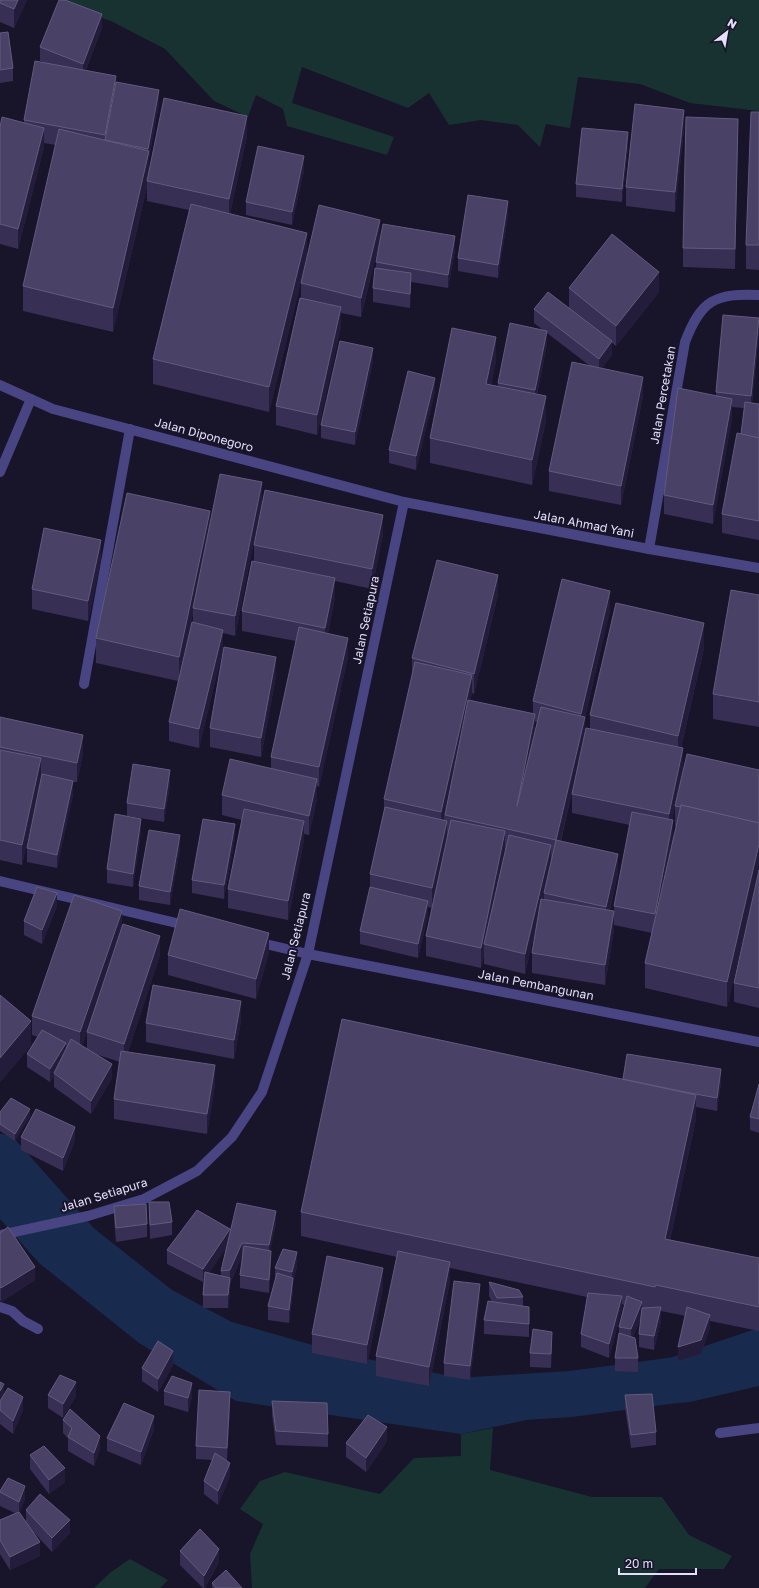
<svg xmlns="http://www.w3.org/2000/svg" width="759" height="1588" viewBox="0 0 759 1588" font-family="'Golos Text',sans-serif">
  <style>
    .green { fill: #183232 }
    .water { fill: #182b4e }
    .lines { fill: none; stroke-linecap: round; stroke-linejoin: round }
    .river { stroke: #182b4e; stroke-width: 46 }
    .minor { stroke: #494482; stroke-width: 10 }
    .wall { fill: #382f54; fill-rule: evenodd }
    .shaded-wall { fill: #231c3b }
    .building { fill: #4a4266; stroke: #625b7d }
    .labels { text-anchor: middle; stroke-width: 4; stroke-linejoin: round; paint-order: stroke }
    .street-label { font-size: 12px; fill: #e4dffb; stroke: #181429 }
  </style>
  <rect width="100%" height="100%" fill="#181429"/>
  <g class="green">
    <path d="M61 0H759V111L690 103 640 84 578 77 570 128 546 124 540 147 518 125 481 120 449 125 429 93 408 108 302 67 292 103 394 137 387 155 287 126 283 109 256 95 248 117 214 101 165 49 111 21 61 5Z"/>
    <path d="M493 1428 490 1470 592 1497H662L689 1535 732 1556 724 1569H659L645 1588H252L250 1554 263 1524 240 1509 260 1481 285 1472 380 1494 414 1458 461 1456V1434Z"/>
    <path d="M130 1559 168 1580 160 1588H94L111 1572Z"/>
  </g>
  <path class="water" d="M0 1174 33 1211 169 1324 292 1385 395 1405 479 1408 538 1403 692 1382 759 1363V1386L690 1402 568 1411 461 1434 236 1401 139 1343 39 1263 0 1219Z"/>
  <g class="lines">
    <path class="river" d="M0 1157 78 1245 159 1309 222 1343 341 1377 457 1401 571 1394 676 1380 759 1352"/>
    <g class="minor">
      <path d="M0 385 53 409 404 502 649 549 759 568"/>
      <path d="M0 472 31 399"/>
      <path d="M649 549 685 342C701 300 715 293 759 295"/>
      <path d="M84 684 130 429"/>
      <path d="M0 881 189 926"/>
      <path d="M257 942 308 954 759 1042"/>
      <path d="M0 1235 88 1216 144 1199 197 1171 232 1137 262 1092 308 954 404 502"/>
      <path d="M0 1307 12 1311 23 1321 38 1329"/>
      <path d="M720 1433 759 1428"/>
    </g>
  </g>
  <g class="wall">
    <path d="M0 0H27L14 28 0 22Z"/>
    <path d="M102 27 86 70 116 82 159 104 149 158V169L247 136 230 214 307 257 269 412 153 384V359L189 210 147 201V187L113 332 23 311V286L56 145 44 143V147L18 249 0 244V127L24 123V120L46 63 40 61V47Z"/>
    <path d="M0 33 13 68V81L0 83Z"/>
    <path d="M759 112V270L746 269V245Z"/>
    <path d="M684 129 675 212 626 206V187Z"/>
    <path d="M738 138 735 269 683 267V248Z"/>
    <path d="M628 146 622 202 576 197V184Z"/>
    <path d="M304 170 292 225 246 215V202Z"/>
    <path d="M508 215 498 278 458 271V258Z"/>
    <path d="M380 239 361 317 341 313V326L317 435 276 425V406L301 298V283Z"/>
    <path d="M455 250 448 288 411 282 410 308 373 302V288L376 269V262Z"/>
    <path d="M569 288 659 292 616 346 612 343V355L602 368 643 396 621 505 549 491V471L590 366 547 333V344L537 395 546 421 532 485 430 463V438L496 361 491 385 498 386V383L543 330 534 323V309L569 308Z"/>
    <path d="M759 332 752 403 759 404V540L722 533V514L741 434 744 408 732 407V418L713 524 664 514V495L716 396V392Z"/>
    <path d="M373 361 355 445 321 438V425Z"/>
    <path d="M435 391 416 470 389 463V450Z"/>
    <path d="M262 501 235 636 223 633V649L199 748 169 741V722L178 681 96 663V638L210 525ZM193 613V623L182 665Z"/>
    <path d="M383 534 372 589 335 581V597L328 633 348 657 319 787 317 786V799L309 835 304 834V840L288 920 228 908V889L242 820 222 815V795L271 768V757L296 641 242 631V611L254 562V545Z"/>
    <path d="M101 559 88 621 32 609V589Z"/>
    <path d="M498 595 474 694 472 693 470 700 533 714V701L610 610 585 717V733L590 729V715L704 648 681 748 683 768 672 820 673 840 671 849 677 826H675V806L759 770V868L727 1007 645 988V963L652 933 614 925V930L605 985 532 973V953L536 927 525 974 484 964V954L481 968 426 956V936L444 854 432 908 428 907V915L418 958 360 944V931L370 888V874L384 810V799L412 674V658ZM535 722H537L535 730ZM577 770 572 794V813L630 825 614 906V911L610 910 618 873 561 841ZM551 858 552 859 544 893V899H543L551 865Z"/>
    <path d="M759 595V727L713 719V694Z"/>
    <path d="M276 676 261 757 210 747V728Z"/>
    <path d="M0 717 83 754 77 782H73V795L57 868 27 862V848L42 775H41V778L22 865 0 860Z"/>
    <path d="M170 784 164 822 127 816V803Z"/>
    <path d="M141 832 133 887 107 883V869Z"/>
    <path d="M235 838 224 899 192 893V880Z"/>
    <path d="M180 848 170 905 139 900V886Z"/>
    <path d="M759 870V1008L734 1002V983Z"/>
    <path d="M57 906 42 944 24 935V921Z"/>
    <path d="M122 926 160 955 128 1052 215 1085 207 1134 114 1119V1099L120 1062 95 1054 112 1078 91 1114 54 1087V1076L50 1082 27 1067V1054L38 1037 32 1035V1016ZM87 1032V1049L82 1046Z"/>
    <path d="M269 952 256 999 168 975V955Z"/>
    <path d="M241 1021 234 1059 146 1042V1023Z"/>
    <path d="M623 1079 721 1083 717 1111 696 1107V1119L670 1240 759 1258V1331L710 1321V1328L701 1354 678 1361 686 1316 661 1311V1321L654 1350 639 1347V1334L641 1318 633 1337 638 1358V1372L615 1371V1358L619 1334V1327L624 1305 622 1304V1309L609 1358 581 1347V1334L587 1297 450 1268V1281L429 1386 376 1376V1356L397 1257 301 1236V1212Z"/>
    <path d="M759 1084V1133L750 1130V1117Z"/>
    <path d="M0 1112 30 1116 15 1141 0 1131Z"/>
    <path d="M21 1137 75 1140 63 1171 21 1150Z"/>
    <path d="M149 1202 172 1222V1235L150 1239Z"/>
    <path d="M114 1206 147 1224V1237L116 1242 114 1219Z"/>
    <path d="M276 1224 270 1250 271 1264 269 1293 240 1288V1275L243 1256H242L230 1284V1292L228 1308H203V1295L204 1281 203 1282 167 1264V1250L230 1235ZM227 1246 221 1271V1276L209 1273Z"/>
    <path d="M0 1233 35 1280 1 1302 0 1300Z"/>
    <path d="M297 1266 293 1282V1291L289 1323 268 1320V1306L275 1281V1268Z"/>
    <path d="M489 1282 523 1297V1306L529 1307V1337L484 1334V1320L492 1302 489 1296Z"/>
    <path d="M383 1287 367 1364 312 1353V1334Z"/>
    <path d="M480 1298 470 1380 444 1376V1363Z"/>
    <path d="M552 1345 551 1368 530 1367V1353Z"/>
    <path d="M173 1365 158 1392 142 1381V1368Z"/>
    <path d="M0 1382 4 1394 23 1410 13 1434 0 1424Z"/>
    <path d="M164 1391 192 1397 188 1412 164 1405Z"/>
    <path d="M48 1395 76 1396 63 1418 48 1408Z"/>
    <path d="M625 1395 656 1432V1445L631 1448 625 1408Z"/>
    <path d="M272 1401 328 1434V1447L276 1445 272 1415Z"/>
    <path d="M230 1406 227 1461 230 1476 218 1505 204 1494V1481L212 1460 196 1459V1446Z"/>
    <path d="M63 1420 100 1449 94 1466 68 1451V1438L63 1433Z"/>
    <path d="M154 1429 141 1465 107 1451V1438Z"/>
    <path d="M387 1441 366 1472 346 1457V1443Z"/>
    <path d="M30 1455 65 1482 49 1494 30 1469Z"/>
    <path d="M0 1491 25 1499 19 1513 26 1523V1510L70 1533 52 1552 28 1526 40 1556 10 1570 0 1554V1520L15 1513 0 1506Z"/>
    <path d="M180 1551 219 1562 205 1588H203L180 1565Z"/>
    <path d="M212 1583 242 1588H212Z"/>
  </g>
  <g class="shaded-wall">
    <path d="M18 0H27L14 28V9Z"/>
    <path d="M102 14V27L83 77V64Z"/>
    <path d="M116 76V95L105 141V135Z"/>
    <path d="M159 90V104L149 158V175L147 181V187L113 332V308L148 154V149Z"/>
    <path d="M684 110V129L675 212V192Z"/>
    <path d="M247 116V136L229 218V199Z"/>
    <path d="M738 119V138L735 269V249Z"/>
    <path d="M44 128V147L18 249V229Z"/>
    <path d="M628 132V146L622 202V189Z"/>
    <path d="M304 156V170L292 225V212Z"/>
    <path d="M508 201V215L498 278V265Z"/>
    <path d="M380 220V239L361 317V298Z"/>
    <path d="M307 233V257L269 412V387Z"/>
    <path d="M455 236V250L448 288V275Z"/>
    <path d="M659 272V292L616 346V326Z"/>
    <path d="M411 273V287L410 308V294Z"/>
    <path d="M341 307V326L317 435V415Z"/>
    <path d="M759 318V332L751 409V396Z"/>
    <path d="M547 331V344L535 404V390Z"/>
    <path d="M496 337V361L486 408V384Z"/>
    <path d="M612 341V355L599 373V359Z"/>
    <path d="M373 348V361L355 445V432Z"/>
    <path d="M643 377V396L621 505V486Z"/>
    <path d="M435 378V391L416 470V456Z"/>
    <path d="M546 396V421L532 485V460Z"/>
    <path d="M732 399V418L713 524V505Z"/>
    <path d="M262 482V501L235 636V616Z"/>
    <path d="M210 511V535L193 608V613L179 681V657Z"/>
    <path d="M383 515V534L372 589V569Z"/>
    <path d="M101 540V559L88 621V601Z"/>
    <path d="M498 575V595L474 694V674Z"/>
    <path d="M335 578V597L325 647V628Z"/>
    <path d="M610 591V610L581 733V714Z"/>
    <path d="M704 623V648L678 760V736Z"/>
    <path d="M223 630V649L199 748V729Z"/>
    <path d="M348 638V657L319 787V767Z"/>
    <path d="M276 657V676L261 757V738Z"/>
    <path d="M472 675V694L441 831V812Z"/>
    <path d="M535 714V734L517 806Z"/>
    <path d="M585 717V737L556 860V840Z"/>
    <path d="M83 735V754L77 782V763Z"/>
    <path d="M683 748V768L669 834V814Z"/>
    <path d="M41 758V778L22 865V845Z"/>
    <path d="M170 770V784L164 822V809Z"/>
    <path d="M317 779V799L309 835V816Z"/>
    <path d="M73 781V795L57 868V855Z"/>
    <path d="M141 819V832L133 887V874Z"/>
    <path d="M673 820V840L655 933V914Z"/>
    <path d="M304 821V840L288 920V901Z"/>
    <path d="M447 821V840L432 908V888Z"/>
    <path d="M235 824V838L224 899V885Z"/>
    <path d="M505 831V851L484 944V954L481 968V948Z"/>
    <path d="M180 835V848L170 905V892Z"/>
    <path d="M759 844V868L727 1007V982Z"/>
    <path d="M551 845V865L525 974V954Z"/>
    <path d="M618 854V873L606 926V907Z"/>
    <path d="M57 893V906L42 944V930Z"/>
    <path d="M428 901V915L418 958V944Z"/>
    <path d="M122 911V931L80 1052V1032Z"/>
    <path d="M614 911V930L605 985V965Z"/>
    <path d="M269 933V952L256 999V979Z"/>
    <path d="M160 936V955L124 1064V1044Z"/>
    <path d="M241 1001V1021L234 1059V1040Z"/>
    <path d="M31 1021V1046L0 1083V1058Z"/>
    <path d="M66 1043V1057L54 1073V1076L50 1082V1069Z"/>
    <path d="M112 1064V1078L91 1114V1101Z"/>
    <path d="M215 1065V1085L207 1134V1114Z"/>
    <path d="M721 1069V1083L717 1111V1098Z"/>
    <path d="M696 1095V1119L665 1263V1239Z"/>
    <path d="M30 1109V1116L15 1141V1134Z"/>
    <path d="M75 1127V1140L63 1171V1158Z"/>
    <path d="M276 1211V1224L269 1258V1245Z"/>
    <path d="M230 1229V1242L203 1282V1269Z"/>
    <path d="M242 1243V1256L230 1284V1270Z"/>
    <path d="M271 1251V1264L269 1293V1280Z"/>
    <path d="M297 1252V1266L293 1282V1291L289 1323V1310L292 1285V1272Z"/>
    <path d="M450 1262V1281L429 1386V1367Z"/>
    <path d="M35 1267V1280L1 1302V1288Z"/>
    <path d="M383 1268V1287L367 1364V1345Z"/>
    <path d="M230 1278V1292L228 1308V1295Z"/>
    <path d="M480 1284V1298L470 1380V1366Z"/>
    <path d="M622 1296V1309L609 1358V1344Z"/>
    <path d="M642 1302V1315L631 1342V1329Z"/>
    <path d="M661 1307V1321L654 1350V1336Z"/>
    <path d="M710 1315V1328L701 1354 678 1361V1347Z"/>
    <path d="M552 1332V1345L551 1368V1354Z"/>
    <path d="M173 1351V1365L158 1392V1379Z"/>
    <path d="M76 1382V1396L63 1418V1404Z"/>
    <path d="M192 1383V1397L188 1412V1398Z"/>
    <path d="M4 1384V1397L0 1404V1391Z"/>
    <path d="M230 1392V1406L227 1461V1448Z"/>
    <path d="M23 1397V1410L13 1434V1421Z"/>
    <path d="M154 1416V1429L141 1465V1452Z"/>
    <path d="M387 1427V1441L366 1472V1458Z"/>
    <path d="M100 1436V1449L94 1466V1453Z"/>
    <path d="M230 1463V1476L218 1505V1491Z"/>
    <path d="M65 1468V1482L49 1494V1480Z"/>
    <path d="M25 1486V1499L19 1515V1502Z"/>
    <path d="M70 1520V1533L52 1552V1538Z"/>
    <path d="M40 1542V1556L10 1570V1557Z"/>
    <path d="M219 1549V1562L205 1588H204V1576Z"/>
  </g>
  <g class="building">
    <path d="M0 0H18L14 9 0 3Z"/>
    <path d="M59 0H65L102 14 83 64 40 47Z"/>
    <path d="M8 32 13 68 0 70V33Z"/>
    <path d="M35 61 116 76 105 135 24 120Z"/>
    <path d="M116 82 159 90 148 149 105 140Z"/>
    <path d="M164 98 247 116 229 199 147 181Z"/>
    <path d="M635 104 684 110 675 192 626 187Z"/>
    <path d="M751 112H759V245H746Z"/>
    <path d="M2 117 44 128 18 229 0 224V127Z"/>
    <path d="M686 117 738 119 735 249 683 248Z"/>
    <path d="M582 128 628 132 622 189 576 184Z"/>
    <path d="M59 129 149 151 113 308 23 286Z"/>
    <path d="M258 146 304 156 292 212 246 202Z"/>
    <path d="M468 195 508 201 498 265 458 258Z"/>
    <path d="M191 204 307 233 269 387 153 359Z"/>
    <path d="M319 205 380 220 361 298 301 283Z"/>
    <path d="M383 224 455 236 448 275 376 262Z"/>
    <path d="M612 234 659 272 616 326 569 288Z"/>
    <path d="M375 268 411 273 410 294 373 288Z"/>
    <path d="M548 292 612 341 599 359 534 309Z"/>
    <path d="M300 298 341 307 317 415 276 406Z"/>
    <path d="M723 315 759 318 751 396 716 392Z"/>
    <path d="M510 323 547 331 535 390 498 383Z"/>
    <path d="M452 328 496 337 486 384 546 396 532 460 430 438Z"/>
    <path d="M340 341 373 348 355 432 321 425Z"/>
    <path d="M572 362 643 377 621 486 549 471Z"/>
    <path d="M408 371 435 378 416 456 389 450Z"/>
    <path d="M678 388 732 399 713 505 664 495Z"/>
    <path d="M745 402 759 404V438L741 434Z"/>
    <path d="M737 433 759 438V521L722 514Z"/>
    <path d="M220 474 262 482 235 616 193 608Z"/>
    <path d="M265 490 383 515 372 569 254 545Z"/>
    <path d="M127 493 210 511 179 657 96 638Z"/>
    <path d="M44 528 101 540 88 601 32 589Z"/>
    <path d="M437 560 498 575 474 674 412 658Z"/>
    <path d="M252 561 335 578 325 628 242 611Z"/>
    <path d="M562 579 610 591 581 714 533 701Z"/>
    <path d="M731 590 759 595V702L713 694Z"/>
    <path d="M616 603 704 623 678 736 590 715Z"/>
    <path d="M192 622 223 630 199 729 169 722Z"/>
    <path d="M299 627 348 638 319 767 271 757Z"/>
    <path d="M224 647 276 657 261 738 210 728Z"/>
    <path d="M415 662 472 675 441 812 384 799Z"/>
    <path d="M468 700 535 714 517 806 541 707 585 717 556 840 445 815Z"/>
    <path d="M0 717 83 735 77 763 0 747Z"/>
    <path d="M586 728 683 748 669 814 572 794Z"/>
    <path d="M0 750 41 758 22 845 0 840Z"/>
    <path d="M687 754 759 770V823L681 805V807L675 806Z"/>
    <path d="M230 759 317 779 309 816 222 795Z"/>
    <path d="M133 764 170 770 164 809 127 803Z"/>
    <path d="M42 774 73 781 57 855 27 848Z"/>
    <path d="M681 805 759 823V844L727 982 645 963Z"/>
    <path d="M385 807 447 821 432 888 370 874Z"/>
    <path d="M244 809 304 821 288 901 228 889Z"/>
    <path d="M632 812 673 820 655 914 614 906Z"/>
    <path d="M115 814 141 819 133 874 107 869Z"/>
    <path d="M203 819 235 824 224 885 192 880Z"/>
    <path d="M451 820 505 831 481 948 426 936Z"/>
    <path d="M149 830 180 835 170 892 139 886Z"/>
    <path d="M509 835 551 845 525 954 484 944Z"/>
    <path d="M556 840 618 854 606 907 544 893Z"/>
    <path d="M759 870V988L734 983Z"/>
    <path d="M37 887 57 893 42 930 24 921Z"/>
    <path d="M370 887 428 901 418 944 360 931Z"/>
    <path d="M74 895 122 911 80 1032 32 1016Z"/>
    <path d="M541 899 614 911 605 965 532 953Z"/>
    <path d="M180 909 269 933 256 979 168 955Z"/>
    <path d="M123 924 160 936 124 1044 87 1032Z"/>
    <path d="M153 985 241 1001 234 1040 146 1023Z"/>
    <path d="M0 995 31 1021 0 1058Z"/>
    <path d="M342 1019 696 1095 665 1239 759 1258V1307L656 1285 655 1287 301 1212Z"/>
    <path d="M42 1030 66 1043 50 1069 27 1054Z"/>
    <path d="M71 1039 112 1064 91 1101 54 1073Z"/>
    <path d="M121 1051 215 1065 207 1114 114 1099Z"/>
    <path d="M627 1054 721 1069 717 1098 685 1092 623 1079Z"/>
    <path d="M759 1084V1119L750 1117Z"/>
    <path d="M11 1098 30 1109 15 1134 0 1124V1112Z"/>
    <path d="M36 1109 75 1127 63 1158 21 1137Z"/>
    <path d="M149 1202H169L172 1222 150 1225Z"/>
    <path d="M237 1203 276 1211 269 1245 242 1243 230 1270 221 1271Z"/>
    <path d="M146 1204 147 1224 116 1228 114 1206Z"/>
    <path d="M197 1210 230 1229 203 1269 167 1250Z"/>
    <path d="M8 1227 35 1267 1 1288 0 1287V1233Z"/>
    <path d="M244 1246 271 1251 269 1280 240 1275Z"/>
    <path d="M283 1249 297 1252 292 1272 275 1268Z"/>
    <path d="M398 1251 450 1262 429 1367 376 1356Z"/>
    <path d="M327 1256 383 1268 367 1345 312 1334Z"/>
    <path d="M205 1272 230 1278 228 1295H203Z"/>
    <path d="M277 1273 293 1278 289 1310 268 1306Z"/>
    <path d="M454 1281 480 1284 470 1366 444 1363Z"/>
    <path d="M489 1282 519 1290 523 1297 497 1298Z"/>
    <path d="M588 1293 622 1296 609 1344 581 1334Z"/>
    <path d="M627 1296 642 1302 631 1329 619 1327Z"/>
    <path d="M488 1301 529 1307V1324L484 1320Z"/>
    <path d="M661 1307 654 1336 639 1334 642 1308Z"/>
    <path d="M687 1307 710 1315 701 1340 678 1347Z"/>
    <path d="M533 1329 552 1332 551 1354 530 1353Z"/>
    <path d="M619 1333 635 1338 638 1358H615Z"/>
    <path d="M158 1341 173 1351 158 1379 142 1368Z"/>
    <path d="M60 1375 76 1382 63 1404 48 1395Z"/>
    <path d="M172 1376 192 1383 188 1398 164 1391Z"/>
    <path d="M0 1382 4 1384 0 1391Z"/>
    <path d="M8 1388 23 1397 13 1421 0 1410V1401Z"/>
    <path d="M199 1390 230 1392 227 1448 196 1446Z"/>
    <path d="M652 1394 656 1432 631 1435 625 1395Z"/>
    <path d="M272 1401 327 1403 328 1434 276 1431Z"/>
    <path d="M124 1403 154 1416 141 1452 107 1438Z"/>
    <path d="M70 1409 100 1436 94 1453 68 1437 72 1428 63 1420Z"/>
    <path d="M368 1415 387 1427 366 1458 346 1443Z"/>
    <path d="M44 1446 65 1468 49 1480 30 1455Z"/>
    <path d="M215 1453 230 1463 218 1491 204 1481Z"/>
    <path d="M8 1478 25 1486 19 1502 0 1492V1491Z"/>
    <path d="M40 1494 70 1520 52 1538 26 1510Z"/>
    <path d="M19 1512 40 1542 10 1557 0 1540V1520Z"/>
    <path d="M200 1529 219 1549 204 1576 180 1551Z"/>
    <path d="M226 1570 242 1588H216L212 1583Z"/>
  </g>
  <g class="labels">
    <g class="street-label">
      <text transform="translate(663 395) rotate(-80)" y="4">Jalan Percetakan</text>
      <text transform="translate(204 435) rotate(15)" y="4">Jalan Diponegoro</text>
      <text transform="translate(584 524) rotate(11)" y="4">Jalan Ahmad Yani</text>
      <text transform="translate(366 620) rotate(-78)" y="4">Jalan Setiapura</text>
      <text transform="translate(296 936) rotate(-76)" y="4">Jalan Setiapura</text>
      <text transform="translate(536 985) rotate(11)" y="4">Jalan Pembangunan</text>
      <text transform="translate(104 1195) rotate(-17)" y="4">Jalan Setiapura</text>
    </g>
  </g>
  <g transform="translate(727 32) rotate(31)" stroke="#181429" stroke-width="3" paint-order="stroke">
  <path d="M0-3L7 15L0 10L-7 15Z" fill="#e4dffb"/>
  <text y="-6" font-size="11" font-weight="bold" text-anchor="middle" fill="#e4dffb">N</text>
  </g>
  <path d="M619 1568v6h77v-6" fill="none" stroke="#e4dffb" stroke-width="2"/>
  <text x="625" y="1568" font-size="12" fill="#e4dffb" stroke="#181429" stroke-width="3" paint-order="stroke">20 m</text>
</svg>
